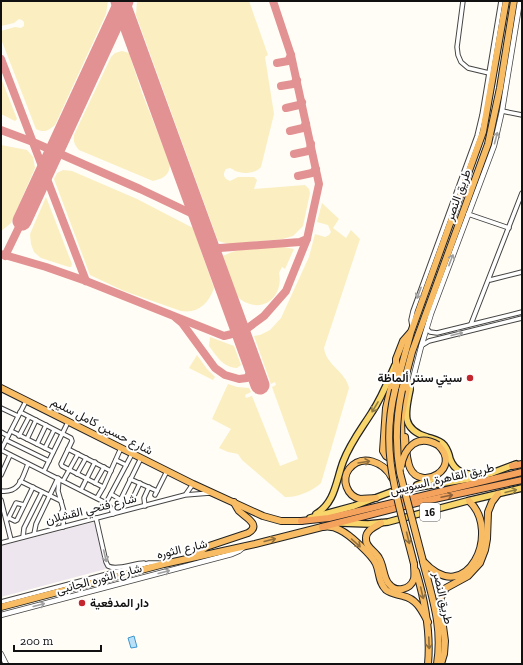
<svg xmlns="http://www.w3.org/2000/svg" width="523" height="665" viewBox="0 0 523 665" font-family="'Zilla Slab',Vazirmatn,serif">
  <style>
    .industrial { fill: #eee6ef }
    .sand { fill: #fbeec1 }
    .water { fill: #b9e0f7; stroke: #3f96cf }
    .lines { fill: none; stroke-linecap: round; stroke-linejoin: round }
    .taxiway { stroke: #e29292; stroke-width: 8 }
    .runway { stroke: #e29292; stroke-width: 19 }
    .minor-casing { stroke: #444; stroke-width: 5.5 }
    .tertiary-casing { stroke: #444; stroke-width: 6 }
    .primary-casing { stroke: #222; stroke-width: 8 }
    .trunk-casing { stroke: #222; stroke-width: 8 }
    .motorway-casing { stroke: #222; stroke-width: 8 }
    .minor { stroke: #fff; stroke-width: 3.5 }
    .tertiary { stroke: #fff; stroke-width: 4.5 }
    .primary { stroke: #f9d66b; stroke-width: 5.5 }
    .trunk { stroke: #f7bc64; stroke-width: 6 }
    .motorway { stroke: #f5a25d; stroke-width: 6 }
    .trunk-bridge-casing { stroke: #222; stroke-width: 8; stroke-linecap: butt }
    .trunk-bridge { stroke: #f7bc64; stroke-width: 6 }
    .oneway { stroke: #a0a0a0 }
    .oneway2 { stroke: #917d42 }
    .oneway3 { stroke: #906f3f }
    .oneway4 { stroke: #8e613b }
    .poi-dot { fill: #c4262e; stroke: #fff; stroke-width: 1.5 }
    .labels { text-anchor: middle; stroke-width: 4; stroke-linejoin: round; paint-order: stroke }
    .shield { fill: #fff; stroke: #585858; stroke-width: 1 }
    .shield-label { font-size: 11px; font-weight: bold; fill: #111 }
    .street-label { font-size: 12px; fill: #111; stroke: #fff }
    .poi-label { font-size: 12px; font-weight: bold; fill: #111; stroke: #fff; text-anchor: end }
  </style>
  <rect width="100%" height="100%" fill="#fffdf5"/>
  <path class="industrial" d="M94 522 106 569 1 597V546Z"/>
  <g class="sand">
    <path d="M1 1H108L106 14 55 125C48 131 44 133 36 129L1 39V31L15 27 21 28 24 26V22L22 20 19 19 14 23 1 26Z"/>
    <path d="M137 1H249L268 55 265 57 274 114 261 167C256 173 246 174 239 172 236 172 233 169 230 168L226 169C222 175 224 179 230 181L238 177H254L257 180 254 189 305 185 309 189 310 193 303 226 293 236 283 239 229 244 218 241 136 15Z"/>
    <path d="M122 51 129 53 142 93 170 164C169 175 165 178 153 181L79 150C75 145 73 142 74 135L111 57 115 53Z"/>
    <path d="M1 78 17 119 15 121 1 114Z"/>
    <path d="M1 145 27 150 33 157 35 168 11 223 1 231Z"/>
    <path d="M63 170 72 171 137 199 193 228 214 288C209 303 198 314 181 311L124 291 90 275 54 179 57 173Z"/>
    <path d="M46 197 72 264 71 267H69L41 258 34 252 31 244 30 234Z"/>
    <path d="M322 203 339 219 333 228 346 238 351 230 360 239 324 348C326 365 346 372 349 388L321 483C313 491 296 498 285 497L242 460 238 454 228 452 219 448 231 429 212 419 228 384 237 387 249 388 251 392 245 395 246 398 252 396 280 466 298 459 272 387 276 385 275 382 271 384 254 336 260 335 270 330 281 318 309 257 315 234 325 237 329 235 331 232 328 225 317 222Z"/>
    <path d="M284 247 294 249 285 269 282 267 279 273C283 291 270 310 250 304 246 303 242 301 239 298 234 292 227 265 223 256 241 246 264 248 284 247Z"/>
    <path d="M210 337 234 346 241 365 237 368C222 367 217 356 209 346Z"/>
    <path d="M197 355 207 369 215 377 213 380 189 368Z"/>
  </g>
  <path class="water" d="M134 636 137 647 131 648 128 638Z"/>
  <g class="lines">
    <g class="taxiway">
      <path d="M1 59 86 281"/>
      <path d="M277 63 288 61 291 55"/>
      <path d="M281 86 293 84 297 80"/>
      <path d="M286 108 299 105 302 102"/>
      <path d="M1 130 33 142 140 189 199 217"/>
      <path d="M290 131 303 128 306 124"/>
      <path d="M294 154 308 151 310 149 311 144"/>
      <path d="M298 176 312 173 316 169"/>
      <path d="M220 248 300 242 307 239 319 184 291 55 273 1"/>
      <path d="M1 254 46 267 86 281 224 336 232 334 237 330V322"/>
      <path d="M5 256 22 221"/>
      <path d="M176 318 182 323 215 368 225 375 239 379 247 378 254 367"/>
      <path d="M241 333 264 316 286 291 307 239"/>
    </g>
    <g class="runway">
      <path d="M120 1 260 385"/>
      <path d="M22 221 124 1"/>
    </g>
    <g class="minor-casing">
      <g id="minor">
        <path d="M463 1 457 47 458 55 461 62 468 68 489 73"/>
        <path d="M502 111 522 115"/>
        <path d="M468 214 509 228"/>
        <path d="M490 280 522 272"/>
        <path d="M471 324 522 193"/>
        <path d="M412 326 411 320 413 311 477 136 482 115 501 1"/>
        <path d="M427 329 430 332 437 333 522 312"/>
        <path d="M421 346 429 341 522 318"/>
        <path d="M1 408 18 416"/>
        <path d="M20 412 71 438 72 441 61 464 62 466 103 487"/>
        <path d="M11 431 53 452"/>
        <path d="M1 432 8 436"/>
        <path d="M19 436 29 417"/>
        <path d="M27 439 36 420"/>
        <path d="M6 440 49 461"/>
        <path d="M37 444 46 425"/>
        <path d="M45 448 54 430"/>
        <path d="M68 449 111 471"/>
        <path d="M1 450 106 503 111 508 113 514"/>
        <path d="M1 450 26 401"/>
        <path d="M116 460 126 465"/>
        <path d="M44 471 68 422"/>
        <path d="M77 474 86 458"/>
        <path d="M1 475 10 455"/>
        <path d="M59 479 58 491 64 512 63 527"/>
        <path d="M130 479 157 491"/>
        <path d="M20 481 61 501"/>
        <path d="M63 481 78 454"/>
        <path d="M95 483 104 467"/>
        <path d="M81 490 95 462"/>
        <path d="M1 491C20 493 22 478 28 464"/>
        <path d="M111 494 121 500"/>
        <path d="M186 494 193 484"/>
        <path d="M155 495 167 471"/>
        <path d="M97 498 104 486 121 448"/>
        <path d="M1 500 11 540"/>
        <path d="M131 502 140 483"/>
        <path d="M106 503 132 454"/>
        <path d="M145 506 144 498 149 487"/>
        <path d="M114 513 141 458"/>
        <path d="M9 518 15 521 17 520 33 487"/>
        <path d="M96 518 106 562 108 566C117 571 134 563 144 563"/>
        <path d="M8 519 16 503 24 505"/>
        <path d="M52 529 63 510"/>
        <path d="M34 534 36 524 58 478"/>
        <path d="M23 537 24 528 42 492"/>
        <path d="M1 543 185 495 210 493"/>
        <path d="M1 602 149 563H163"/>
      </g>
    </g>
    <g class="tertiary-casing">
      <g id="tertiary">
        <path d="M410 390 421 347 431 314 494 146 502 111 520 1"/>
        <path d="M1 615 232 554 239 551 245 546"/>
        <path d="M1 654 6 664"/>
      </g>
    </g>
    <g class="primary-casing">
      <g id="primary">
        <path d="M410 390C405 413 401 429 427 437 433 439 440 440 444 445 447 449 449 454 450 459 455 472 464 474 477 475"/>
        <path d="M417 485 435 478"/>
        <path d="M316 514C335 503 336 481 343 462 350 443 362 428 372 412 382 397 388 381 395 365"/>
        <path d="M310 518 354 506 391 492 407 489 469 479 492 473 516 464"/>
        <path d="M341 523 368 524 388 522 467 501 522 488"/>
      </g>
    </g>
    <g class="trunk-casing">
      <g id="trunk">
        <path d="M408 383 401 421 402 448 399 455 391 459 386 456 383 451 386 408 396 367V359L403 341 410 333"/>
        <path d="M1 388 193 484 263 516 281 521H301"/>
        <path d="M395 390 411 332 483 132 506 1"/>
        <path d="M402 390 412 352 488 144 500 88 514 1"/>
        <path d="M405 437C406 446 406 459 410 468 421 492 463 468 438 445"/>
        <path d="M376 498C371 498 365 499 360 499 347 496 341 480 349 469 362 453 384 462 392 478"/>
        <path d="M381 523C375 527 366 530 366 538 365 547 375 551 379 558 384 566 383 578 389 584 396 593 410 590 414 579 415 574 414 569 414 564"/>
        <path d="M197 556 202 550 206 547 248 533C262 525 245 517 239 511 237 508 235 505 234 502"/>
        <path d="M423 561C467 610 502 531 469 501"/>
        <path d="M423 562C432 597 443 627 437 664"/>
        <path d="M416 571C425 601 431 632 428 664"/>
        <path d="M1 607 164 564 255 544 322 527C328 526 335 527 340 530 349 534 372 555 376 564 380 573 378 582 386 590 391 594 397 594 403 596 417 599 422 611 428 622"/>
        <path d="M441 664 444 654 445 641 440 604 441 597 446 588 468 576 480 563 485 550 487 539 488 512 492 502 498 494"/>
      </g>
    </g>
    <g class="motorway-casing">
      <g id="motorway">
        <path d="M512 466 522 464"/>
        <path d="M301 521 329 518 522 472"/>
        <path d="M322 527 416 503 522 480"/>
      </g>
    </g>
    <use href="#minor" class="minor"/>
    <use href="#tertiary" class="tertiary"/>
    <use href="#primary" class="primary"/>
    <use href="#trunk" class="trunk"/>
    <use href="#motorway" class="motorway"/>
    <g class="trunk-bridge-casing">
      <g id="trunk-bridge">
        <path d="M395 390C379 453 399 503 414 564"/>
        <path d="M402 390C396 418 395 445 400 473L423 561"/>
        <path d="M401 467C404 448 417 433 438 445"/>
      </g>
    </g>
    <use href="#trunk-bridge" class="trunk-bridge"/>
  </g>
  <defs><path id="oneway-shaft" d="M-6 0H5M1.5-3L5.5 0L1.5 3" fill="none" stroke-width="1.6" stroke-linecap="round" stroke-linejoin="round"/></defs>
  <g class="oneway">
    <use href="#oneway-shaft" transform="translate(496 138) rotate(-75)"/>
    <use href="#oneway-shaft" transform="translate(451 260) rotate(-69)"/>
    <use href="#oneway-shaft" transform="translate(419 293) rotate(110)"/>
    <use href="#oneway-shaft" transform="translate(457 334) rotate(-14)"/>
    <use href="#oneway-shaft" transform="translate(105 556) rotate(77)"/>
    <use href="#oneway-shaft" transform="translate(164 572) rotate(-15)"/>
    <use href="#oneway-shaft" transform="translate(39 605) rotate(-15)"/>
  </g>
  <g class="oneway2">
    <use href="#oneway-shaft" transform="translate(375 407) rotate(121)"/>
    <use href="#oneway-shaft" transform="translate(511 491) rotate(-14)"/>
  </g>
  <g class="oneway3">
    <use href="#oneway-shaft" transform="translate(364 462) rotate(-9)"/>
    <use href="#oneway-shaft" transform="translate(408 538) rotate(76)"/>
    <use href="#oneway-shaft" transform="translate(270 540) rotate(-14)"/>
    <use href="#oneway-shaft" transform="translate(356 543) rotate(42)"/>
    <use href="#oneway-shaft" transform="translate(422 593) rotate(77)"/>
    <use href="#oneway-shaft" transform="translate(429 643) rotate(88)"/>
  </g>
  <use class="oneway4" href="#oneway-shaft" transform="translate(447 496) rotate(-12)"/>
  <g class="poi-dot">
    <circle cx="470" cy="378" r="4"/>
    <circle cx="82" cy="603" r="4"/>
  </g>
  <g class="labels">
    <rect class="shield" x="420" y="503" width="20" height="18" rx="3"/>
    <g class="shield-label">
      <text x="430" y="516">16</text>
    </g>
    <g class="street-label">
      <text transform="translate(458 195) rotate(-70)" y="4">طريق النصر</text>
      <text transform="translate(102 426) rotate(27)" y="4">شارع حسين كامل سليم</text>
      <text transform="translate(442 479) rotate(-13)" y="4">طريق القاهرة, السويس</text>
      <text transform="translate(91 509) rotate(-14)" y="4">شارع فتحي القشلان</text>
      <text transform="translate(182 549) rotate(-13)" y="4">شارع الثوره</text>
      <text transform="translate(99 579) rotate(-15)" y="4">شارع الثوره الجانبى</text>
      <text transform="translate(443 598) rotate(77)" y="4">طريق النصر</text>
    </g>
    <g class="poi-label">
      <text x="462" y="382">سيتي سنتر ألماظة</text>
      <text x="90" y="607" text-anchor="start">دار المدفعية</text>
    </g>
  </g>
  <rect width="523" height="665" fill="none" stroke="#111111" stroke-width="4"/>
  <path d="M14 645v6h87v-6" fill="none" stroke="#111111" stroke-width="2"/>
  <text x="20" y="645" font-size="12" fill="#111111" stroke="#ffffff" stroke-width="3" paint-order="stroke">200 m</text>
</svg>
